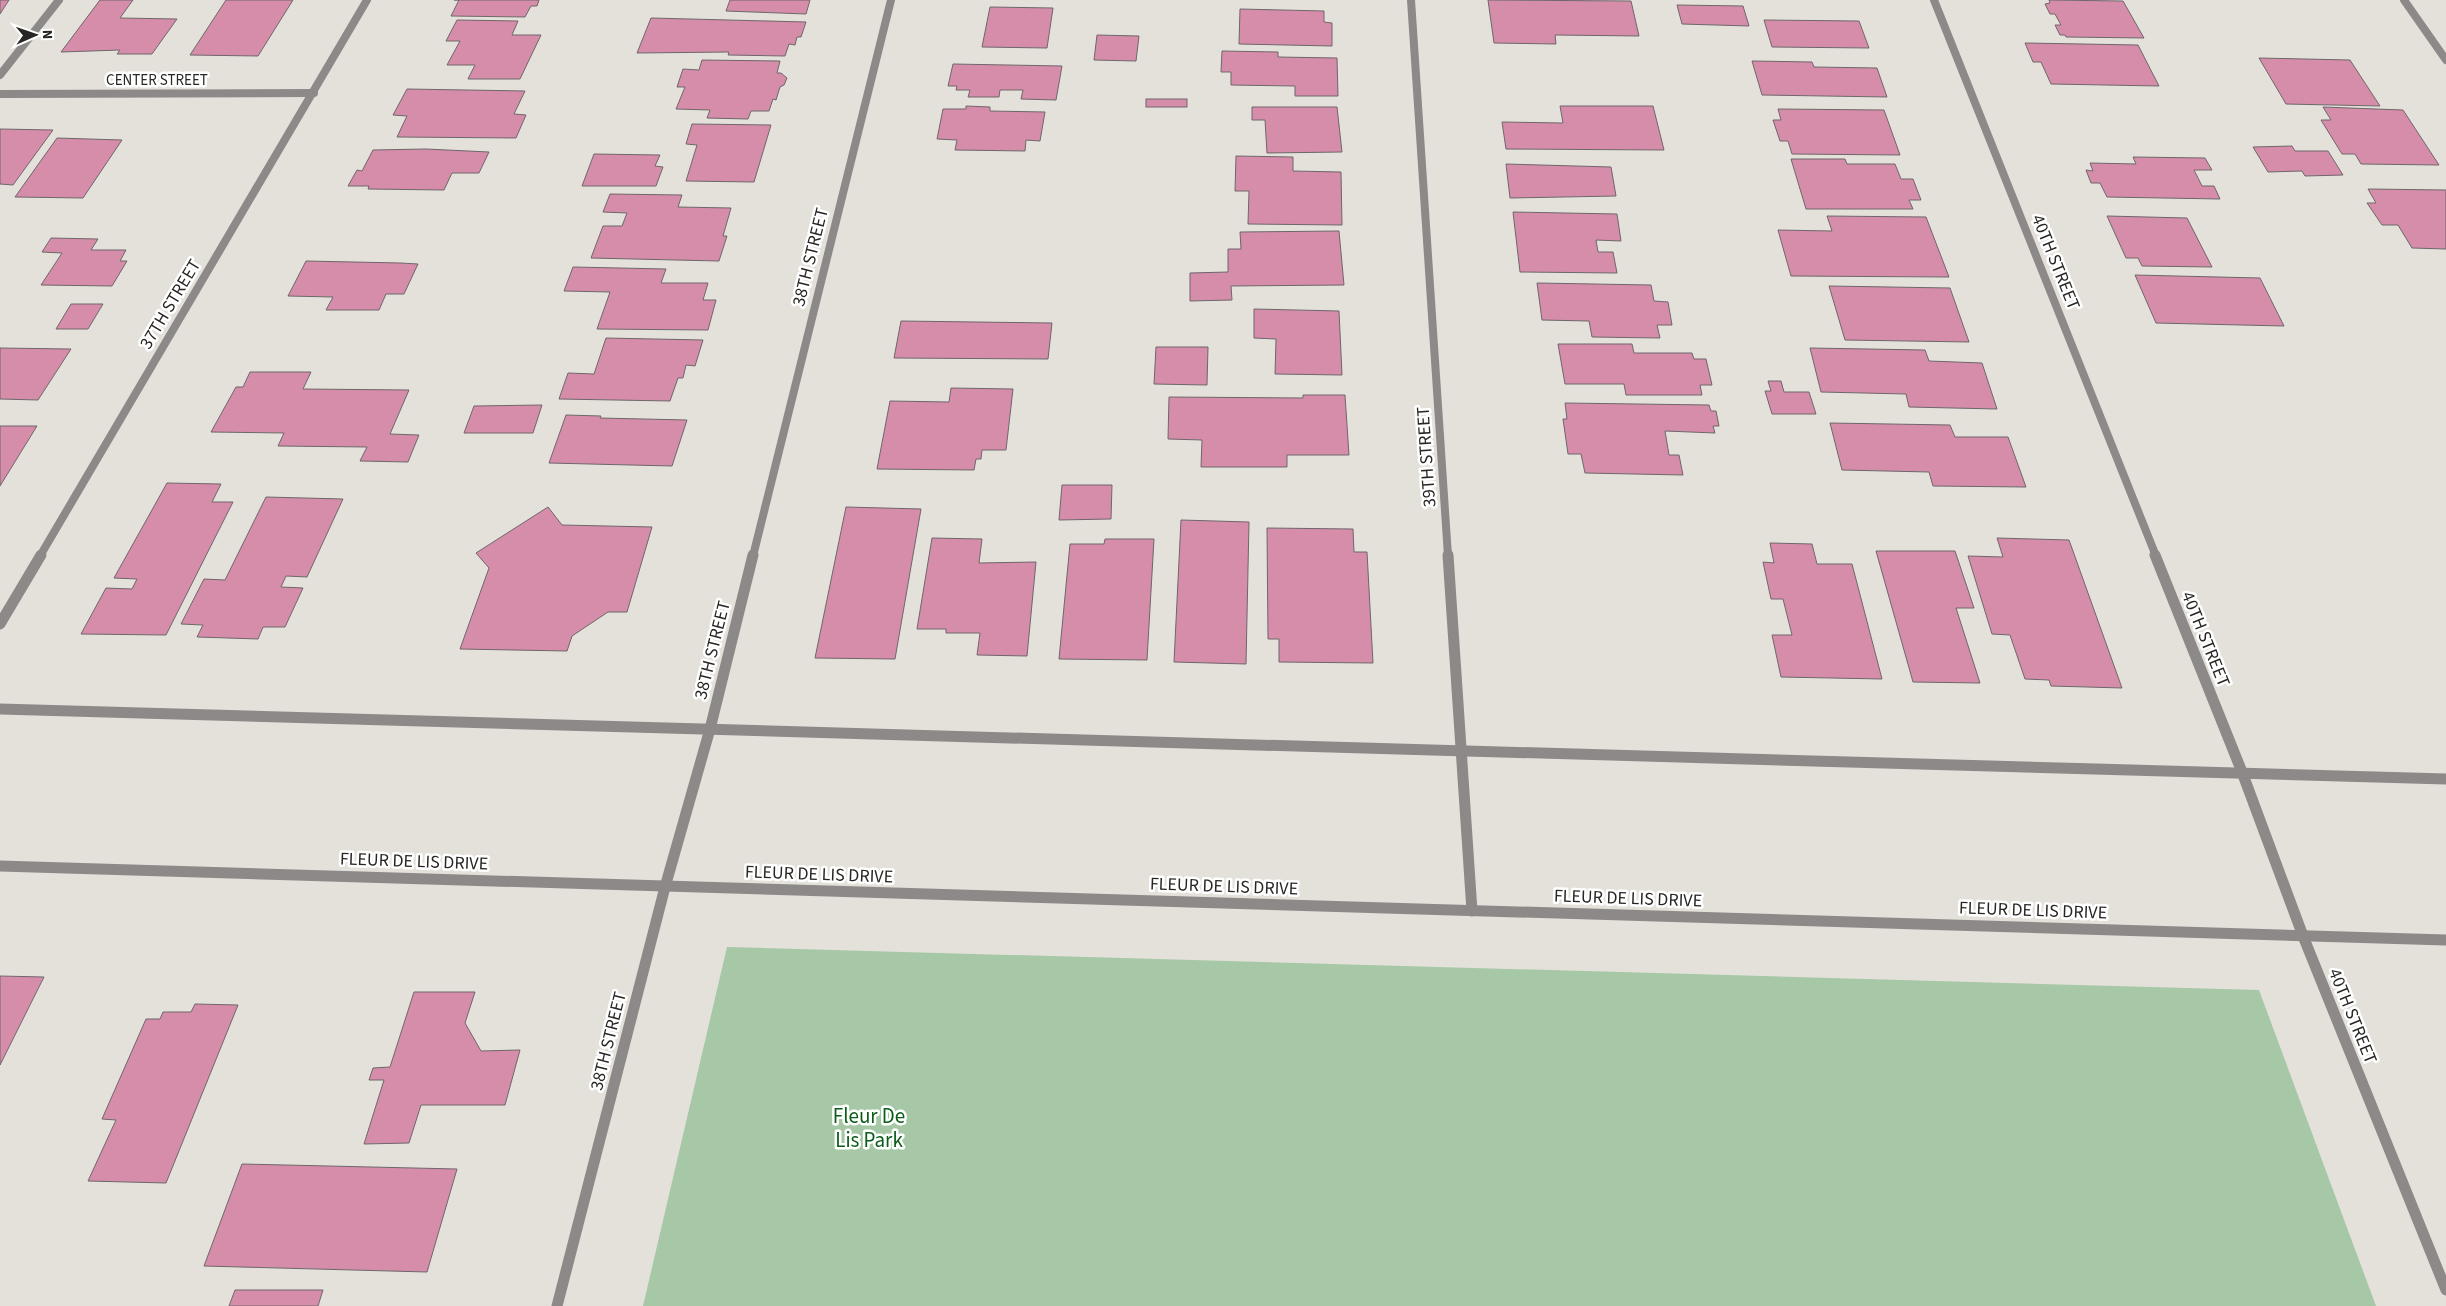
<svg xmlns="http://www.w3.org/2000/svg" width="2446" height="1306" viewBox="0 0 2446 1306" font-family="'Source Sans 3',sans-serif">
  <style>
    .green { fill: #a6c8a6 }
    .building { fill: #d58daa; stroke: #6e676a }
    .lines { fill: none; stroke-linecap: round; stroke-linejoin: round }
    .street-far1 { stroke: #8c8988; stroke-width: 8 }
    .street { stroke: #8c8988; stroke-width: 11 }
    .labels { text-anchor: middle; stroke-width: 5; stroke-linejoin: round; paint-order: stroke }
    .far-street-label { font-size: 15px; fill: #282624; stroke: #fff }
    .street-label { font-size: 18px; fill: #282624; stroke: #fff }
    .near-park-label { font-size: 21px; fill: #0a5c18; stroke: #fff }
  </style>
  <rect width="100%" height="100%" fill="#e4e1db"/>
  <path class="green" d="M727 947 2259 990 2376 1306H643Z"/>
  <g class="building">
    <path d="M0 0H9L0 14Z"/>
    <path d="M100 0H133L120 18 177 19 152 54H117L120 50 61 52Z"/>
    <path d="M226 0H293L258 56 190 55Z"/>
    <path d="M454 0H539L537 6H531L525 17 451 16 459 0Z"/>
    <path d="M730 0H810L806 14 726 11Z"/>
    <path d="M1488 0 1631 1 1639 36 1555 35 1556 44 1494 43Z"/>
    <path d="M2049 0 2123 1 2144 38 2066 37 2065 35H2060L2055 25H2061L2055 14H2050L2045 4 2050 3Z"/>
    <path d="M1677 5 1743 6 1749 26 1682 24Z"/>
    <path d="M990 7 1053 8 1047 48 982 47Z"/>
    <path d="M1240 9 1324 11V22L1332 23V46L1239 44Z"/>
    <path d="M651 18 806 22 801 37H797L795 45 789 44 785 56 728 55 729 52 637 53Z"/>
    <path d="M457 20 518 21 512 35H541L520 79H468L475 65H447L460 41H446Z"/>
    <path d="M1764 20 1859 21 1869 48 1772 47Z"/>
    <path d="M1097 35 1139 36 1136 61 1094 60Z"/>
    <path d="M2025 43 2138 45 2159 86 2051 84 2041 62H2033Z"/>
    <path d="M1222 51 1278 52V57L1337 58 1338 96H1295V86L1231 85V72H1221Z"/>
    <path d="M2259 58 2350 60 2380 106 2286 104Z"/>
    <path d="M702 60 780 61 777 73H781L787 78 784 85 780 87 776 100 773 99 769 111H751L748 119 707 118 710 110 676 109 685 87H677L683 69 699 70Z"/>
    <path d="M1752 61 1812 62 1814 67 1877 68 1887 97 1762 95Z"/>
    <path d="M953 64 1062 66 1056 100 1021 99 1023 90H1000L999 97H968L970 90H956L957 86H948Z"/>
    <path d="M407 89 525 91 514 114 526 115 516 138 397 137 407 116 393 115Z"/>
    <rect x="1146" y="99" width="41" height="8"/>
    <path d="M966 106 990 107V111L1045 112 1040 141 1026 140 1025 151 955 150 957 140 937 139 943 109H966Z"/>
    <path d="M1560 106H1653L1664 150 1506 149 1502 122 1563 123Z"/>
    <path d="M1252 107H1337L1342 152 1267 153 1265 120H1252Z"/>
    <path d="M2323 107 2403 110 2439 165 2361 164 2355 154H2342L2321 120H2331Z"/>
    <path d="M1778 109 1884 110 1900 155 1792 154 1788 141H1780L1773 120H1781Z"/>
    <path d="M692 124 771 125 754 182 686 181 697 145 686 144Z"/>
    <path d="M0 129 53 130 13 185 0 184Z"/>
    <path d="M57 138 122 140 83 198 15 197Z"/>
    <path d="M2292 146 2295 151H2328L2343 175 2305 176 2302 171 2268 172 2253 147Z"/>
    <path d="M426 149 489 152 479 173H452L444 190 368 189 369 186H348L357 170 362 171 373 150Z"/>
    <path d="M594 154 660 155 655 166 663 167 656 186H582Z"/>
    <path d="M1236 156 1293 157V171L1341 172 1342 225 1248 224 1249 191H1235Z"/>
    <path d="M2133 157 2205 158 2212 170H2194L2202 186H2214L2220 199 2107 197 2100 183H2091L2086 170 2093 171 2090 163 2136 164Z"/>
    <path d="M1791 159H1845L1847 164H1895L1901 179H1913L1921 200H1909L1913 209H1806Z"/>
    <path d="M1506 164 1611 167 1616 196 1510 198Z"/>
    <path d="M2368 189 2446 190V249L2412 248 2398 225H2382L2367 203H2376Z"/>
    <path d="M610 194 682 195 678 207 731 208 723 236H727L719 261 591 258 603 226H622L627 213 603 212Z"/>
    <path d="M1513 212 1617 214 1621 241 1596 240 1598 252H1613L1617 273 1520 272Z"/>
    <path d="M1827 216 1926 217 1949 277 1791 276 1778 230 1832 231Z"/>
    <path d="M2107 216 2187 218 2212 267 2142 266 2138 258H2126Z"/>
    <path d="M1339 231 1344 285 1231 286 1232 300 1190 301V273L1228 272V249H1241L1240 232Z"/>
    <path d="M51 238 98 239 91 250H126L120 261H127L112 286 41 285 62 253 42 252Z"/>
    <path d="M306 261 401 263 418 264 404 294H386L379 310H326L333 297 288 296Z"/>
    <path d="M573 267 666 269 661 283H708L703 300H716L708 330 597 329 610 292 564 291Z"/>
    <path d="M2135 275 2260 278 2284 326 2156 323Z"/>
    <path d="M1537 283 1651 285 1654 301 1668 302 1672 325H1657L1660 338 1592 337 1589 321 1542 320Z"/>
    <path d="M1829 286 1950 288 1969 342 1845 340Z"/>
    <path d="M71 304H103L88 329H56Z"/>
    <path d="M1254 309 1339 311 1342 375 1275 374 1276 339 1254 338Z"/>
    <path d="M901 321 1052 323 1048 359 894 358Z"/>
    <path d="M606 338 703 340 695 366 686 365 683 378H678L670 401 559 399 568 373 594 374Z"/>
    <path d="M1558 344H1632L1634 353H1692L1694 359H1706L1712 385H1700L1702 395H1626L1624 384H1565Z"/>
    <path d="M1156 347H1208L1207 385 1154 384Z"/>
    <path d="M0 348 71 349 38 400 0 399Z"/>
    <path d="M1810 348 1925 350 1929 361 1982 363 1997 409 1909 407 1906 394 1821 392Z"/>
    <path d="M250 372H311L303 389 409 390 390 434 419 435 408 462 360 461 367 447 278 446 284 433 211 432 236 387H243Z"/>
    <path d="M1768 381H1781L1784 392H1809L1816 414H1772L1765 391H1771Z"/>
    <path d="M951 388 1013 389 1006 450H982L981 459H976L974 470 877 469 890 401 949 402Z"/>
    <path d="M1303 395H1345L1349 455H1287V467H1201L1202 440 1168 439 1169 397 1303 398Z"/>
    <path d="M1565 403 1709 405 1711 411H1716L1719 426H1713L1715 433 1665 431 1669 455H1679L1683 475 1585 473 1581 454H1568L1563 419H1567Z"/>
    <path d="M542 405 533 433H464L474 406Z"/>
    <path d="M566 415 601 416 600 418 687 420 672 466 549 463Z"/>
    <path d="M1830 423 1950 425 1955 437H2008L2026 487 1933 486 1929 472 1842 470Z"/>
    <path d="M0 426H37L0 486Z"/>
    <path d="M167 483 221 484 212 502H233L166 635 81 634 106 588 132 589 137 579 114 578Z"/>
    <path d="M1062 485H1112L1111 519 1059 520Z"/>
    <path d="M266 497 343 499 307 577 286 576 281 587 303 588 285 627H263L258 639 197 637 203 625 181 624 204 579 225 580Z"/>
    <path d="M548 507 562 525 652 527 627 612H608L572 636 567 651 460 649 489 568 476 553Z"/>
    <path d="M846 507 921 509 895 659 815 658Z"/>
    <path d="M1181 520 1249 522 1246 664 1174 662Z"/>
    <path d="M1267 528 1353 529 1354 552H1367L1373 663 1279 662V639H1268Z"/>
    <path d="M932 538 982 539 979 563 1036 562 1027 656 977 655 980 633H946V629H917Z"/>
    <path d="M1997 538 2069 540 2122 688 2051 686 2049 680 2025 679 2010 635 1992 634 1968 556 2003 557Z"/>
    <path d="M1105 539H1154L1147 660 1059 659 1070 544H1104Z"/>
    <path d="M1770 543 1812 544 1817 564H1852L1882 679 1781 677 1772 635H1792L1783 599H1771L1763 562 1774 563Z"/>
    <path d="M1876 551H1955L1974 608H1956L1980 683 1913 682Z"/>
    <path d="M0 976 44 977 0 1065Z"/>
    <path d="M414 992H475L465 1023 481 1051 520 1050 505 1105H421L409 1143 364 1144 384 1080H369L373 1068 390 1067Z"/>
    <path d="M195 1004 238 1005 166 1183 88 1181 116 1120 102 1119 146 1019H160L163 1012H191Z"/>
    <path d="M242 1164 457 1169 427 1272 204 1266Z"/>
    <path d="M235 1290H323L318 1306H229Z"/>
  </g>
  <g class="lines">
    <g class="street-far1">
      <path d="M1411 0 1448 556"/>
      <path d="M1934 0 2156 556"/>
      <path d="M2404 0 2446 60"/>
      <path d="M0 75 59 0"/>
      <path d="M0 94 314 93"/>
      <path d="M40 556 367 0"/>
      <path d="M753 556 891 0"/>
    </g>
    <g class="street">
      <path d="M1448 555 1472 911"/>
      <path d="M2155 555 2242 772 2303 936 2446 1290"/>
      <path d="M0 624 41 555"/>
      <path d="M0 709 2446 779"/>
      <path d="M0 866 2446 940"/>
      <path d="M557 1306 665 887 710 729 753 555"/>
    </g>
  </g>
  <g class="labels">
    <g class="far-street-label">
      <text x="157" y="85">CENTER STREET</text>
    </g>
    <g class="street-label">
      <text transform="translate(810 257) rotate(-76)" y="6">38TH STREET</text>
      <text transform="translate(2056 262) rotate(68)" y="6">40TH STREET</text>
      <text transform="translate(170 304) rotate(-59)" y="6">37TH STREET</text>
      <text transform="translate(1426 457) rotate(-94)" y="6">39TH STREET</text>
      <text transform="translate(2206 639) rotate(68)" y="6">40TH STREET</text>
      <text transform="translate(712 650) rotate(-76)" y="6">38TH STREET</text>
      <text transform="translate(414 861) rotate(2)" y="6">FLEUR DE LIS DRIVE</text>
      <text transform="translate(819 874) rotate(2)" y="6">FLEUR DE LIS DRIVE</text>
      <text transform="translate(1224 886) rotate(2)" y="6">FLEUR DE LIS DRIVE</text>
      <text transform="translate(1628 898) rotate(2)" y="6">FLEUR DE LIS DRIVE</text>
      <text transform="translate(2033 910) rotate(2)" y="6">FLEUR DE LIS DRIVE</text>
      <text transform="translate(2353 1016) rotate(68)" y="6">40TH STREET</text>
      <text transform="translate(608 1041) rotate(-76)" y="6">38TH STREET</text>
    </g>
    <g class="near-park-label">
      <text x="869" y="1123">Fleur De<tspan x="869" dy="24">Lis Park</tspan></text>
    </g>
  </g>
  <g transform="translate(35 35) rotate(88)" stroke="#ffffff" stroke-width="4" paint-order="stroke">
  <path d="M0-4L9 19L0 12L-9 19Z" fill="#282624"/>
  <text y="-8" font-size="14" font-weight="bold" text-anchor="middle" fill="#282624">N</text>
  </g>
</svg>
